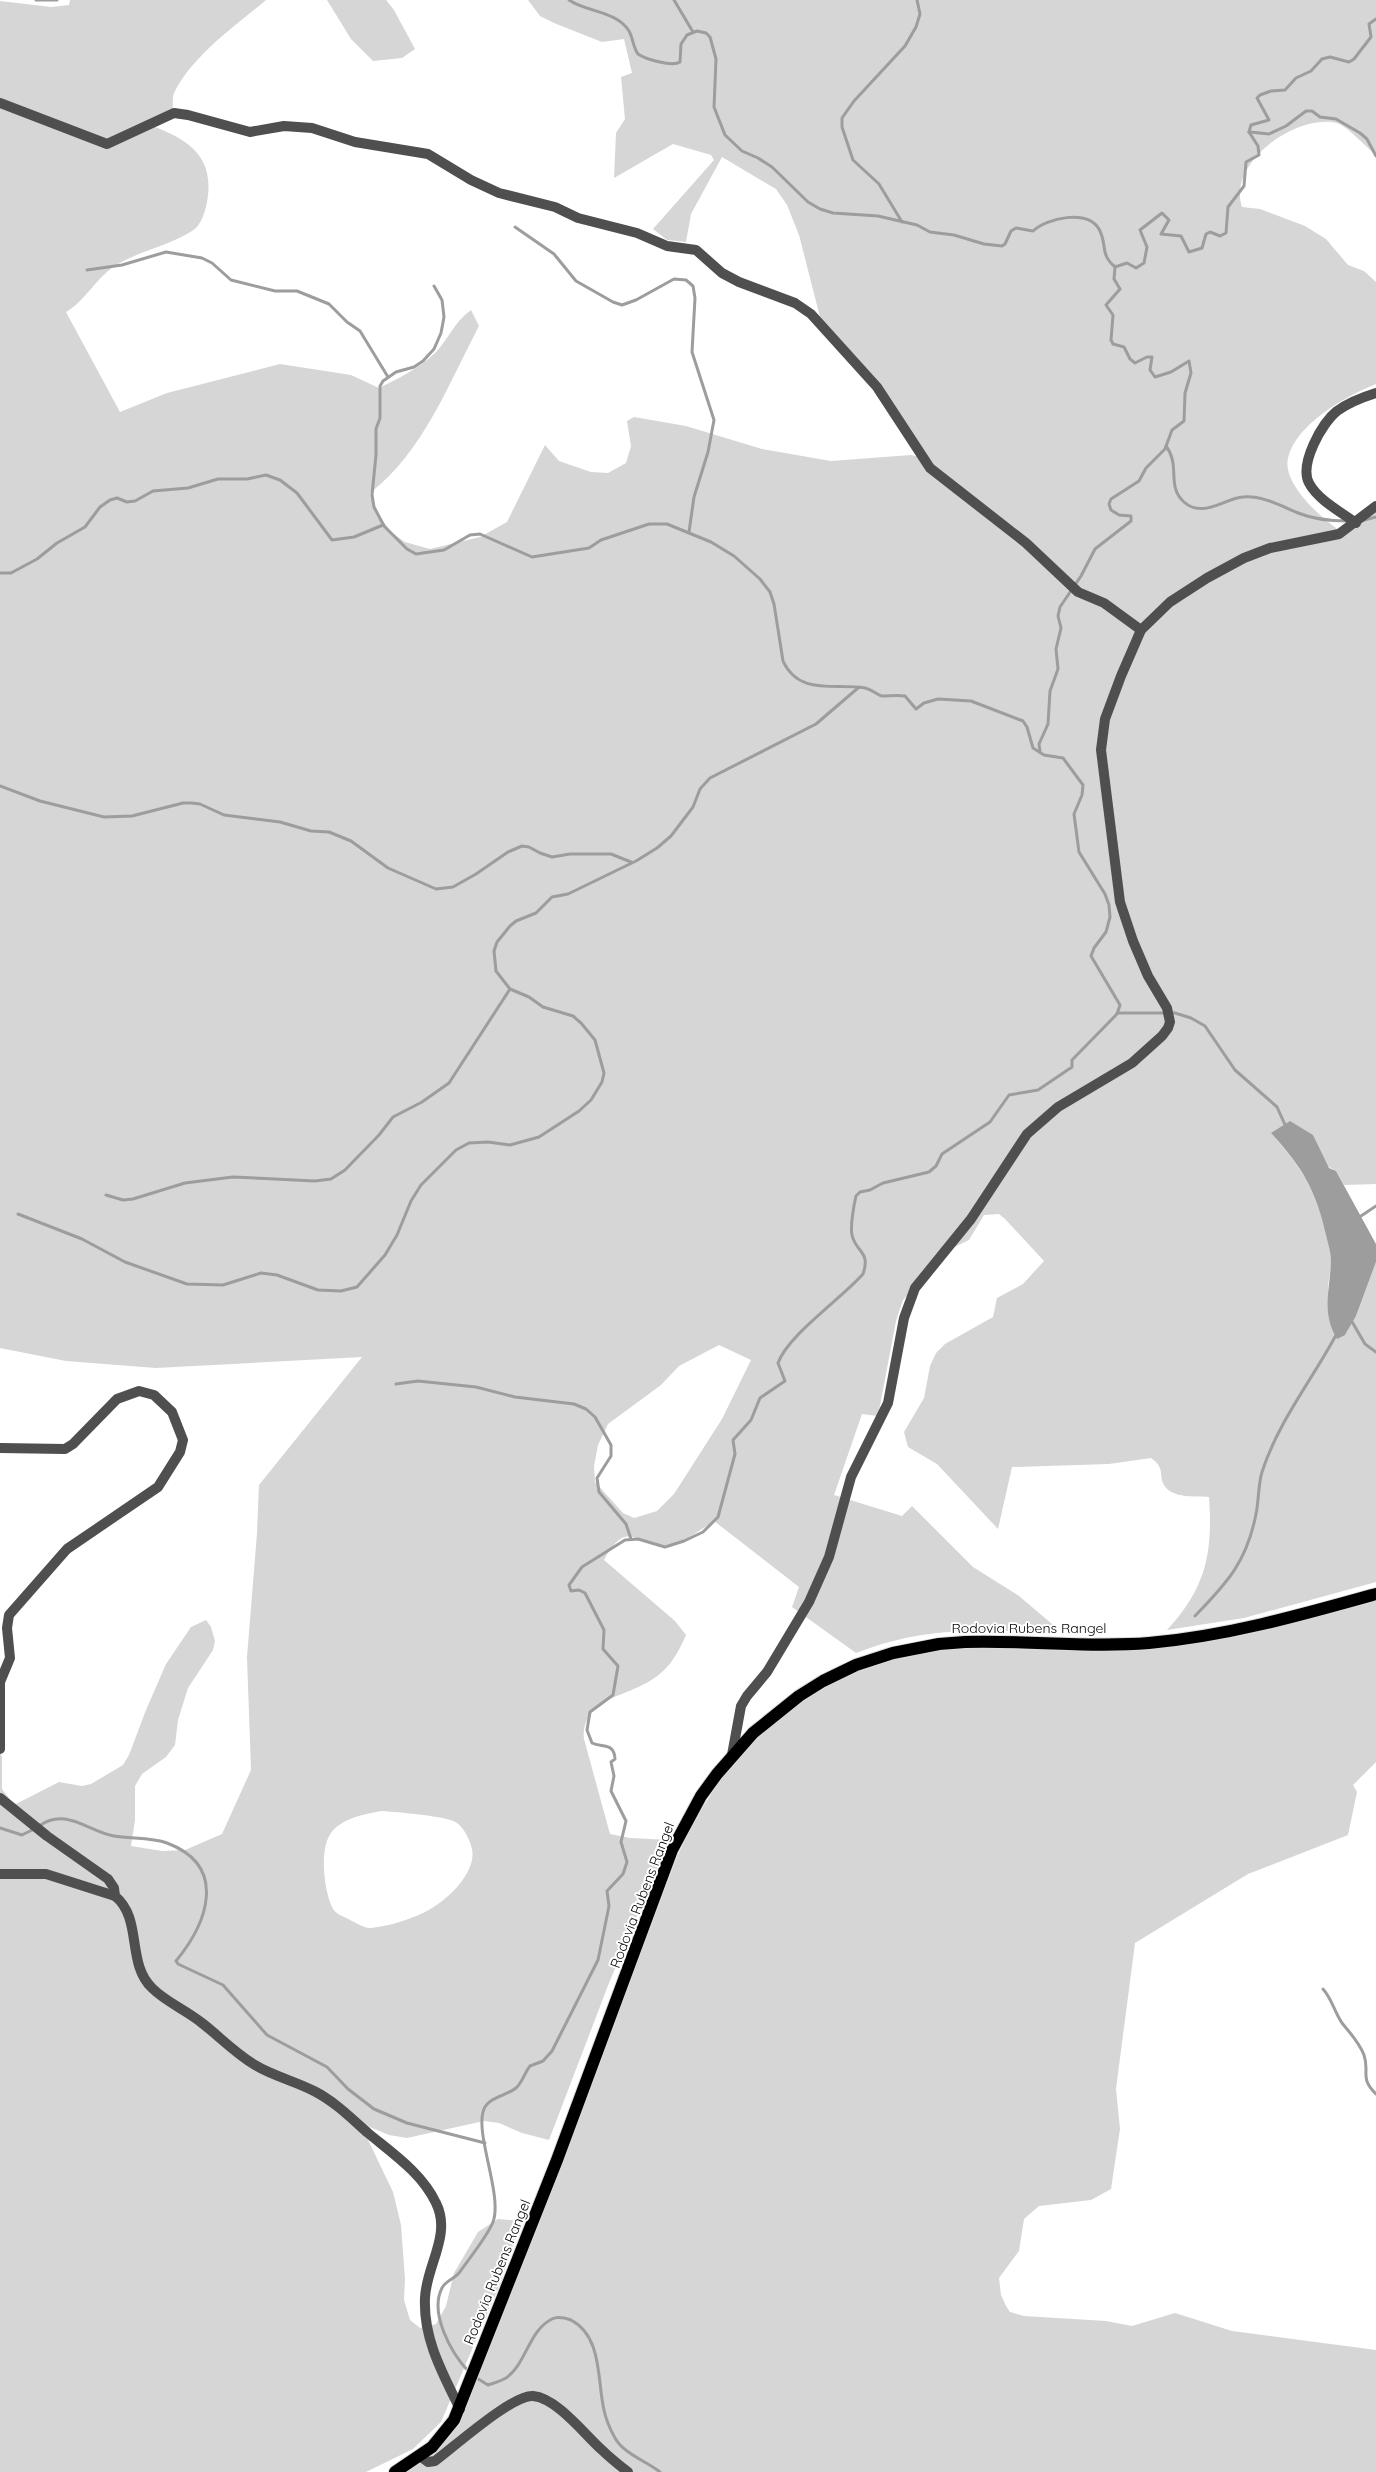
<svg xmlns="http://www.w3.org/2000/svg" width="1376" height="2472" viewBox="0 0 1376 2472" font-family="Quicksand,sans-serif">
  <style>
    .green { fill: #d6d6d6; fill-rule: evenodd }
    .water { fill: #9d9d9d }
    .lines { fill: none; stroke-linecap: round; stroke-linejoin: round }
    .stream { stroke: #9d9d9d; stroke-width: 3 }
    .major-casing { stroke: #dbdbdb; stroke-width: 14 }
    .minor { stroke: #4f4f4f; stroke-width: 10 }
    .major { stroke: #000; stroke-width: 12 }
    .labels { text-anchor: middle; stroke-width: 4; stroke-linejoin: round; paint-order: stroke }
    .street-label { font-size: 14px; fill: #000; stroke: #fff }
  </style>
  <rect width="100%" height="100%" fill="#fff"/>
  <g class="green">
    <path d="M70 0H266C234 27 193 55 174 93 172 99 173 107 173 112L144 123C184 137 216 153 207 202 205 212 201 226 192 231 167 247 136 251 112 268 95 280 84 302 66 312L120 412 167 393 280 364 351 375 379 388C399 378 420 368 436 352 449 338 455 321 471 310L479 326C448 385 423 452 370 493L376 511 391 532 405 542 430 549 480 537 507 522 545 445 559 461 591 472 608 473 626 463 631 446 627 421 634 417 686 426 762 449 831 461 911 455 920 457 921 451 820 317 799 235 787 205 776 189 722 157 691 214 686 242 667 240 653 229 714 160 711 155 673 144 614 178 616 133 625 119 621 77 632 73 624 39 602 42 554 23 540 16 528 0H1376V155C1367 148 1347 126 1337 123 1296 113 1227 163 1242 207L1260 209 1305 226 1326 239 1348 265 1364 271 1376 282V384C1346 396 1296 424 1288 458 1282 483 1321 518 1339 530L1376 510V1184L1344 1185 1336 1171 1271 1133C1305 1171 1326 1206 1331 1258 1332 1268 1328 1279 1328 1289 1328 1301 1341 1323 1345 1335L1356 1316 1376 1262V1582L1244 1618 1167 1630C1206 1588 1213 1553 1209 1497 1197 1496 1172 1499 1164 1485 1158 1474 1166 1469 1151 1458L1109 1464 1012 1467 998 1529 937 1464 908 1447 904 1432 924 1398 930 1366 936 1353 945 1344 993 1317 997 1298 1023 1284 1044 1261 1005 1219 999 1214 984 1215 969 1240 944 1252 903 1300 896 1321 878 1416 862 1414 834 1495 902 1516 912 1506 973 1567 1019 1596 1052 1624 1054 1633C982 1629 925 1626 856 1653L792 1607 799 1587 714 1521C700 1530 683 1544 666 1545 634 1545 627 1518 604 1560L675 1621 686 1635C666 1682 646 1683 603 1702 590 1712 582 1723 584 1739L610 1834 630 1838 669 1840 609 1983 549 2140 522 2133 499 2123 484 2121 407 2138 389 2135 360 2123 393 2192 401 2225 405 2279 404 2300 410 2320 420 2328 436 2324 446 2306 454 2273 478 2232 498 2219 521 2221 500 2284 441 2422 413 2449 366 2472H0V1752L2 1757V1789L14 1805 59 1782 82 1786 91 1784 123 1765 129 1755 146 1710 166 1664 191 1627 206 1620 211 1627 215 1641 213 1650 188 1688 178 1720 175 1745 166 1757 142 1774 135 1786V1820L131 1846 162 1851 185 1850 222 1834 251 1770 247 1657 257 1533 259 1485 362 1357 156 1368 66 1361 0 1348V1L51 7 69 5ZM719 1345 751 1360 722 1419 674 1494 657 1511 634 1518 623 1513 595 1482 594 1466 598 1445 608 1424 661 1385 679 1366ZM382 1811C395 1812 449 1816 457 1823 464 1828 470 1840 472 1849 477 1873 446 1902 425 1912 409 1920 389 1926 371 1928 365 1929 355 1922 350 1920 343 1916 335 1914 332 1907 324 1890 319 1849 331 1833 342 1818 365 1814 382 1811Z"/>
    <path d="M327 0H386L394 10 415 49 402 58 373 61 351 39Z"/>
    <path d="M1376 1597V1762L1353 1785 1357 1792 1348 1835 1248 1874 1135 1943 1116 2089 1120 2129 1111 2189 1091 2200 1039 2206 1024 2219 1019 2251 999 2278 1001 2295 1006 2306 1010 2312 1024 2316 1106 2321 1132 2326 1175 2313 1232 2331 1376 2350V2472H402L436 2448 513 2289 677 1857 693 1823 727 1769 748 1742 830 1680 935 1646 1127 1648Z"/>
  </g>
  <path class="water" d="M1290 1121 1313 1135 1329 1168 1336 1171 1376 1244V1262L1356 1316 1345 1335 1337 1339C1321 1312 1330 1290 1331 1261 1331 1253 1328 1243 1326 1235 1316 1190 1302 1167 1271 1133Z"/>
  <g class="lines">
    <g class="stream">
      <path d="M36 0H57"/>
      <path d="M569 0C586 12 617 11 629 31 633 38 633 47 638 54 645 59 672 67 680 62L681 44 687 35 697 31 706 33 710 37 716 59 714 107 725 135 742 151 758 158 772 167 808 202 820 209 833 213 878 216 917 225 930 232 954 235 984 244 1002 246 1005 244 1011 231 1016 228 1033 231C1047 218 1087 209 1099 229 1108 246 1099 253 1115 267"/>
      <path d="M674 0 693 32"/>
      <path d="M1249 132 1251 125 1269 120 1257 98 1260 95 1271 91 1285 90 1296 78 1311 71 1322 59 1330 57 1349 62 1354 59 1371 37 1369 24 1376 19"/>
      <path d="M1250 132 1269 134 1286 126 1306 111H1312L1320 117 1336 119 1360 133 1367 139 1376 156"/>
      <path d="M902 222 879 184 853 160 842 127V118L854 101 905 46 916 27 920 14 917 0"/>
      <path d="M515 227 554 254 576 281 613 302 622 305 636 300 674 279 686 280 693 286 695 298 692 352 714 420 708 452 694 497 689 532"/>
      <path d="M1115 267 1127 263 1136 268 1144 263 1147 247 1140 230 1162 213 1169 220 1161 234 1181 236 1189 252 1202 248 1206 234 1210 232 1220 236 1226 233 1228 207 1244 186 1246 162 1259 155 1258 146 1249 132"/>
      <path d="M87 270 122 265 166 252 202 258 212 263 231 280 275 291H297L329 304 347 322 360 331 388 377"/>
      <path d="M434 286 442 300 444 317 441 333 434 349 423 361 414 367 396 372 383 381 380 386V418L376 429V455L372 495 374 507 384 526 407 549 416 554 444 550 470 535 480 534 532 557 589 548 601 540 649 524H667L711 542 734 556 760 579 770 592 774 604 783 661C799 696 835 683 865 688 871 689 877 695 882 696 890 696 897 695 905 696L916 709 924 703 938 699 971 701 1023 721 1027 727 1033 748 1044 755 1063 758 1083 785 1082 795 1074 814 1079 852 1105 894 1109 905 1110 917 1106 932 1094 948 1091 956 1120 1005 1117 1014 1072 1060V1067L1038 1090 1009 1095 990 1122 942 1154 936 1166 929 1172 883 1183 870 1190 860 1192 856 1196C854 1204 850 1227 852 1235 856 1253 871 1251 863 1274 842 1298 788 1335 778 1363L785 1381 760 1398 751 1420 733 1440 735 1454 718 1517 703 1532 684 1541 665 1547 638 1539 625 1540 582 1567 569 1585 571 1591 579 1590 585 1593 604 1630 603 1649 618 1666 613 1695 590 1712 587 1730 592 1743C602 1748 614 1742 615 1759L611 1762 614 1776 611 1791 626 1821 621 1842 627 1862 623 1874 607 1891 609 1906 598 1960 552 2051 543 2061 530 2066C525 2072 522 2083 516 2088 506 2096 489 2097 484 2109 474 2133 503 2195 493 2222 487 2237 468 2260 459 2273 454 2279 445 2281 442 2288 429 2313 451 2353 469 2372"/>
      <path d="M1166 446C1181 466 1166 486 1184 502 1203 519 1225 498 1243 497 1262 495 1281 506 1298 513 1313 519 1331 521 1347 521"/>
      <path d="M1364 520 1376 517"/>
      <path d="M0 573H11L37 559 57 543 85 527 100 507 110 500 117 498 127 502 135 501 153 491 188 488 218 479H247L266 475 280 480 297 493 332 540 354 537 383 525"/>
      <path d="M1040 752 1039 744 1048 724 1050 691 1058 669 1056 649 1061 628 1058 616 1060 607 1081 576 1095 549 1131 521V516L1119 515 1111 510 1109 504 1111 499 1139 481 1146 468 1165 449 1172 430 1184 421 1185 393 1191 373 1189 361 1171 372 1155 377 1150 370 1152 357H1147L1135 363 1130 359 1124 347 1113 344 1111 340 1113 315 1106 305 1120 289 1114 279 1115 267"/>
      <path d="M0 786 40 801 104 817 132 816 183 803H192L200 804 224 815 280 822 311 831 329 832 351 841 388 868 436 889 453 887 476 874 508 852 522 846 529 847 540 853 552 857 570 854H611L631 862"/>
      <path d="M1117 1013H1175L1191 1018 1205 1026 1235 1070 1277 1107 1286 1127"/>
      <path d="M106 1195 123 1200 133 1199 185 1183 233 1177 315 1181 331 1179 345 1170 379 1135 393 1117 422 1102 449 1083 510 989"/>
      <path d="M18 1214 82 1239 125 1262 187 1284 223 1285 261 1273 277 1275 318 1290 341 1291 357 1287 385 1255 397 1235 411 1201 421 1185 456 1150 469 1143 488 1142 510 1145 539 1137 579 1111 591 1100 602 1082 604 1073 595 1040 581 1023 573 1016 543 1007 529 997 510 989 496 971 494 951 497 942 510 926 516 921 536 913 552 897 568 894 636 861 657 848 671 836 693 807 700 789 710 778 816 724 858 688"/>
      <path d="M1358 1218 1376 1206"/>
      <path d="M1351 1320 1365 1344 1376 1352"/>
      <path d="M396 1384 418 1381 476 1387 515 1397 574 1404 586 1409 595 1417 611 1445V1456L597 1478 599 1492 626 1524 631 1539"/>
      <path d="M1195 1616C1228 1582 1247 1561 1256 1514 1259 1500 1258 1485 1262 1472 1278 1422 1312 1380 1336 1335"/>
      <path d="M39 1826C66 1807 87 1831 114 1836 131 1839 151 1837 167 1843 228 1866 208 1922 176 1961L178 1964 223 1985 267 2035 327 2067 348 2089 374 2109 407 2123 485 2143"/>
      <path d="M0 1828 22 1835 34 1829"/>
      <path d="M1323 1989C1332 1999 1334 2011 1342 2023 1350 2033 1359 2042 1364 2055 1370 2073 1359 2077 1376 2094"/>
      <path d="M475 2377 488 2385C494 2383 501 2381 506 2378 527 2363 528 2331 552 2319 558 2316 565 2318 571 2320 603 2337 597 2381 604 2410 606 2420 610 2429 615 2438 624 2454 646 2461 660 2472"/>
    </g>
    <g class="major-casing">
      <path id="major" d="M395 2472 432 2447 454 2420 557 2160 672 1850 701 1796 717 1774 753 1733 799 1696 823 1681 856 1665 893 1653 939 1644 965 1642C1026 1640 1088 1648 1149 1643 1227 1636 1301 1615 1376 1594"/>
    </g>
    <g class="minor">
      <path d="M0 103 107 144 174 113 188 115 250 132 284 126 312 128 355 142 428 154 471 180 499 193 555 207 578 218 637 233 667 246 696 250 722 273 739 282 795 303 811 314 877 387 930 468 1026 543 1078 592 1104 603 1141 630"/>
      <path d="M1356 523C1341 512 1318 500 1309 483 1299 464 1322 423 1337 411 1348 403 1363 397 1376 393"/>
      <path d="M0 1448 65 1449 73 1444 117 1399 139 1391 154 1395 172 1412 183 1440 180 1452 158 1487 67 1549 9 1615 7 1628 10 1658 0 1682V1749"/>
      <path d="M732 1755 741 1706 747 1696 767 1672 809 1602 829 1557 851 1477 888 1403 904 1318 915 1288 971 1219 1027 1134 1058 1107 1132 1063 1162 1036 1168 1028 1170 1022 1167 1008 1148 976 1133 941 1120 902 1101 750 1105 719 1121 676 1141 630 1170 602 1207 578 1244 558 1270 548 1339 534 1376 506"/>
      <path d="M0 1798 47 1836 108 1879 114 1888 115 1896"/>
      <path d="M0 1874H46L115 1896C143 1919 126 1963 152 1988 166 2002 186 2010 202 2023 220 2037 235 2053 255 2065 273 2076 295 2081 314 2091 334 2101 351 2118 368 2133 392 2153 422 2173 436 2203 452 2235 426 2266 425 2298 423 2339 443 2374 460 2409"/>
      <path d="M420 2456 428 2462 435 2461C454 2447 513 2394 533 2396 557 2398 585 2435 602 2450 610 2458 619 2465 628 2472"/>
    </g>
    <use href="#major" class="major"/>
  </g>
  <g class="labels">
    <g class="street-label">
      <text x="1029" y="1633">Rodovia Rubens Rangel</text>
      <text transform="translate(642 1895) rotate(-69)" y="5">Rodovia Rubens Rangel</text>
      <text transform="translate(497 2272) rotate(-68)" y="5">Rodovia Rubens Rangel</text>
    </g>
  </g>
</svg>
